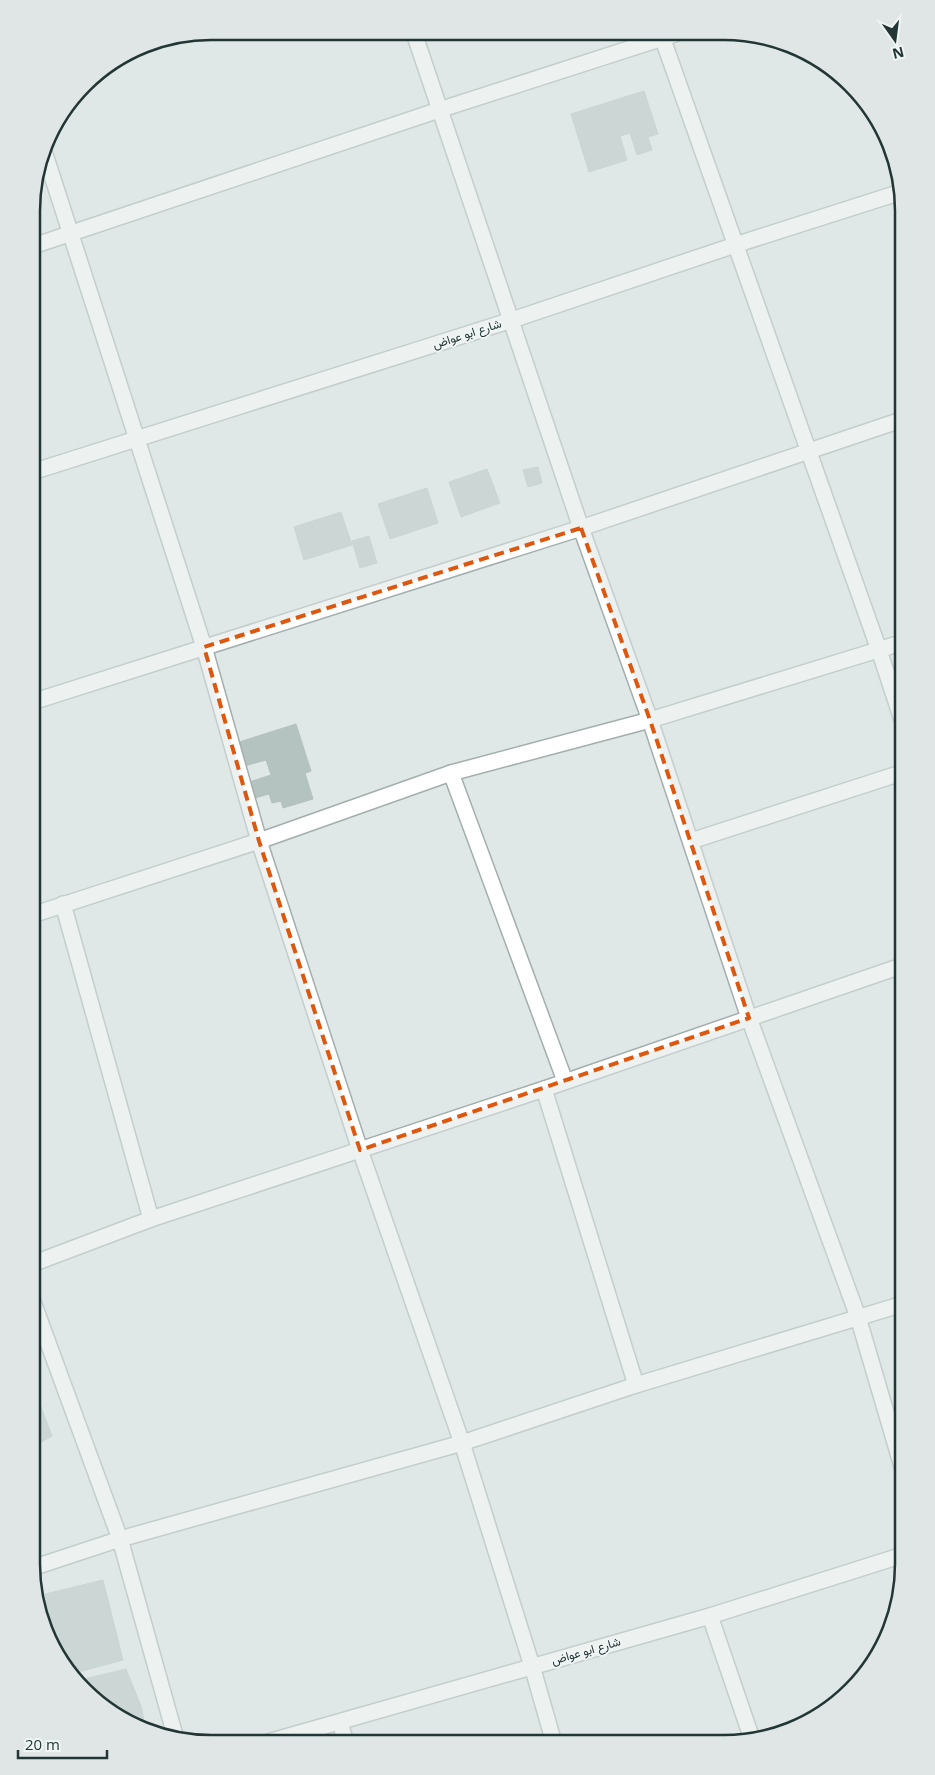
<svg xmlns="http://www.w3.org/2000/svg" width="935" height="1775" viewBox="0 0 935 1775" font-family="'Open Sans',Vazirmatn,sans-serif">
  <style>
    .building { fill: #b5c3c0; stroke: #b2c1be }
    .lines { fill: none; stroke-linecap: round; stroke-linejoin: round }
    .minor-casing { stroke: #a3afad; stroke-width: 18 }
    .tertiary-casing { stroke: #a3afad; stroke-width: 18 }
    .minor { stroke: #fff; stroke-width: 15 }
    .tertiary { stroke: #fff; stroke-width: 15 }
    .marked { fill: none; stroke: #de570e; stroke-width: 4; stroke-dasharray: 10 6; stroke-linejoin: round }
    .labels { text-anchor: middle; stroke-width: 4; stroke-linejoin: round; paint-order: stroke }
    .street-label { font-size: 12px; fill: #223635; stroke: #eff5f4 }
    .rim { fill: none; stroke: #223635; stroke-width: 2.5 }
  </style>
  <rect width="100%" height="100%" fill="#dfe8e6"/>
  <g class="building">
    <path d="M644 91 658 134 648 137 652 150 637 155 630 133 620 136 627 160 589 172 571 114Z"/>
    <path d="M538 467 542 483 528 487 523 470Z"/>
    <path d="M487 469 500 503 461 517 449 482Z"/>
    <path d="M427 488 438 523 390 539 378 504Z"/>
    <path d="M341 512 352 545 304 560 294 527Z"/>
    <path d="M369 536 377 563 360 568 352 541Z"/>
    <path d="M296 724 311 771 305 773 313 799 283 808 281 801 272 803 269 794 255 798 249 782 271 775 266 760 241 767 233 744Z"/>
    <path d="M38 1399 52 1436 31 1448V1401Z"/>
    <path d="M103 1580 123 1660 75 1673 41 1622 37 1596Z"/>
    <path d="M126 1669 141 1706 116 1715 93 1699 80 1680Z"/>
    <path d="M141 1706 146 1730 132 1725 116 1715Z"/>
  </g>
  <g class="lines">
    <g class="minor-casing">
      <g id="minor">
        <path d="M414 33 581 528 650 720 749 1018 858 1317 903 1470"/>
        <path d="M661 34 879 650 904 726"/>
        <path d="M44 151 204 647 259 841 360 1150 462 1443 532 1666 554 1743"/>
        <path d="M33 246 439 110 675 34"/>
        <path d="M32 702 581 528 904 419"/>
        <path d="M451 773 565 1081"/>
        <path d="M691 841 904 772"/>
        <path d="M63 904 151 1219"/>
        <path d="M32 915 259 841 451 773 650 720 904 642"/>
        <path d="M544 1089 636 1385"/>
        <path d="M32 1264 151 1219 544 1089 904 965"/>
        <path d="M32 1299 120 1539 176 1739"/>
        <path d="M32 1568 120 1539 462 1443 636 1385 903 1304"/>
        <path d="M710 1616 752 1739"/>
        <path d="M340 1722 346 1743"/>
        <path d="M268 1742 710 1616 903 1555"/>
      </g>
    </g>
    <g class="tertiary-casing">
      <path id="tertiary" d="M32 472 512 320 735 245 901 192"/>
    </g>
    <use href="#minor" class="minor"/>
    <use href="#tertiary" class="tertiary"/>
  </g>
  <path d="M0 0H935V1775H0ZM581 528 650 720 749 1018 360 1150 259 841 204 647Z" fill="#dfe8e6" fill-opacity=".55" fill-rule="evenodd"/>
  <path class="marked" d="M581 528 650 720 749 1018 360 1150 259 841 204 647Z"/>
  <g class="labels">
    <g class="street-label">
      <text transform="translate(467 334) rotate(-18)" y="4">شارع ابو عواض</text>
      <text transform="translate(586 1651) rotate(-16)" y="4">شارع ابو عواض</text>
    </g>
  </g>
  <path d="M0 0H935V1775H0ZM211 40H724A171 171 0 0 1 895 211V1564A171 171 0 0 1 724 1735H211A171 171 0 0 1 40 1564V211A171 171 0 0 1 211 40Z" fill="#dfe6e5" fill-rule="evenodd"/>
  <path class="rim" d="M211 40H724A171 171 0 0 1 895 211V1564A171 171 0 0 1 724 1735H211A171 171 0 0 1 40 1564V211A171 171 0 0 1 211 40Z"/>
  <g transform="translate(895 40) rotate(166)" stroke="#eff5f4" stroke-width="4" paint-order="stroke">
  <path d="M0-4L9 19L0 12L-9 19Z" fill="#223635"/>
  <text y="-8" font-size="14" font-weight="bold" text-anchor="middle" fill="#223635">N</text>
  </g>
  <path d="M18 1750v8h89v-8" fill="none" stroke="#223635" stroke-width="2.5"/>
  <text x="25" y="1750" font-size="15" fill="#223635" stroke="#eff5f4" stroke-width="4" paint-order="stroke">20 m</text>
</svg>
